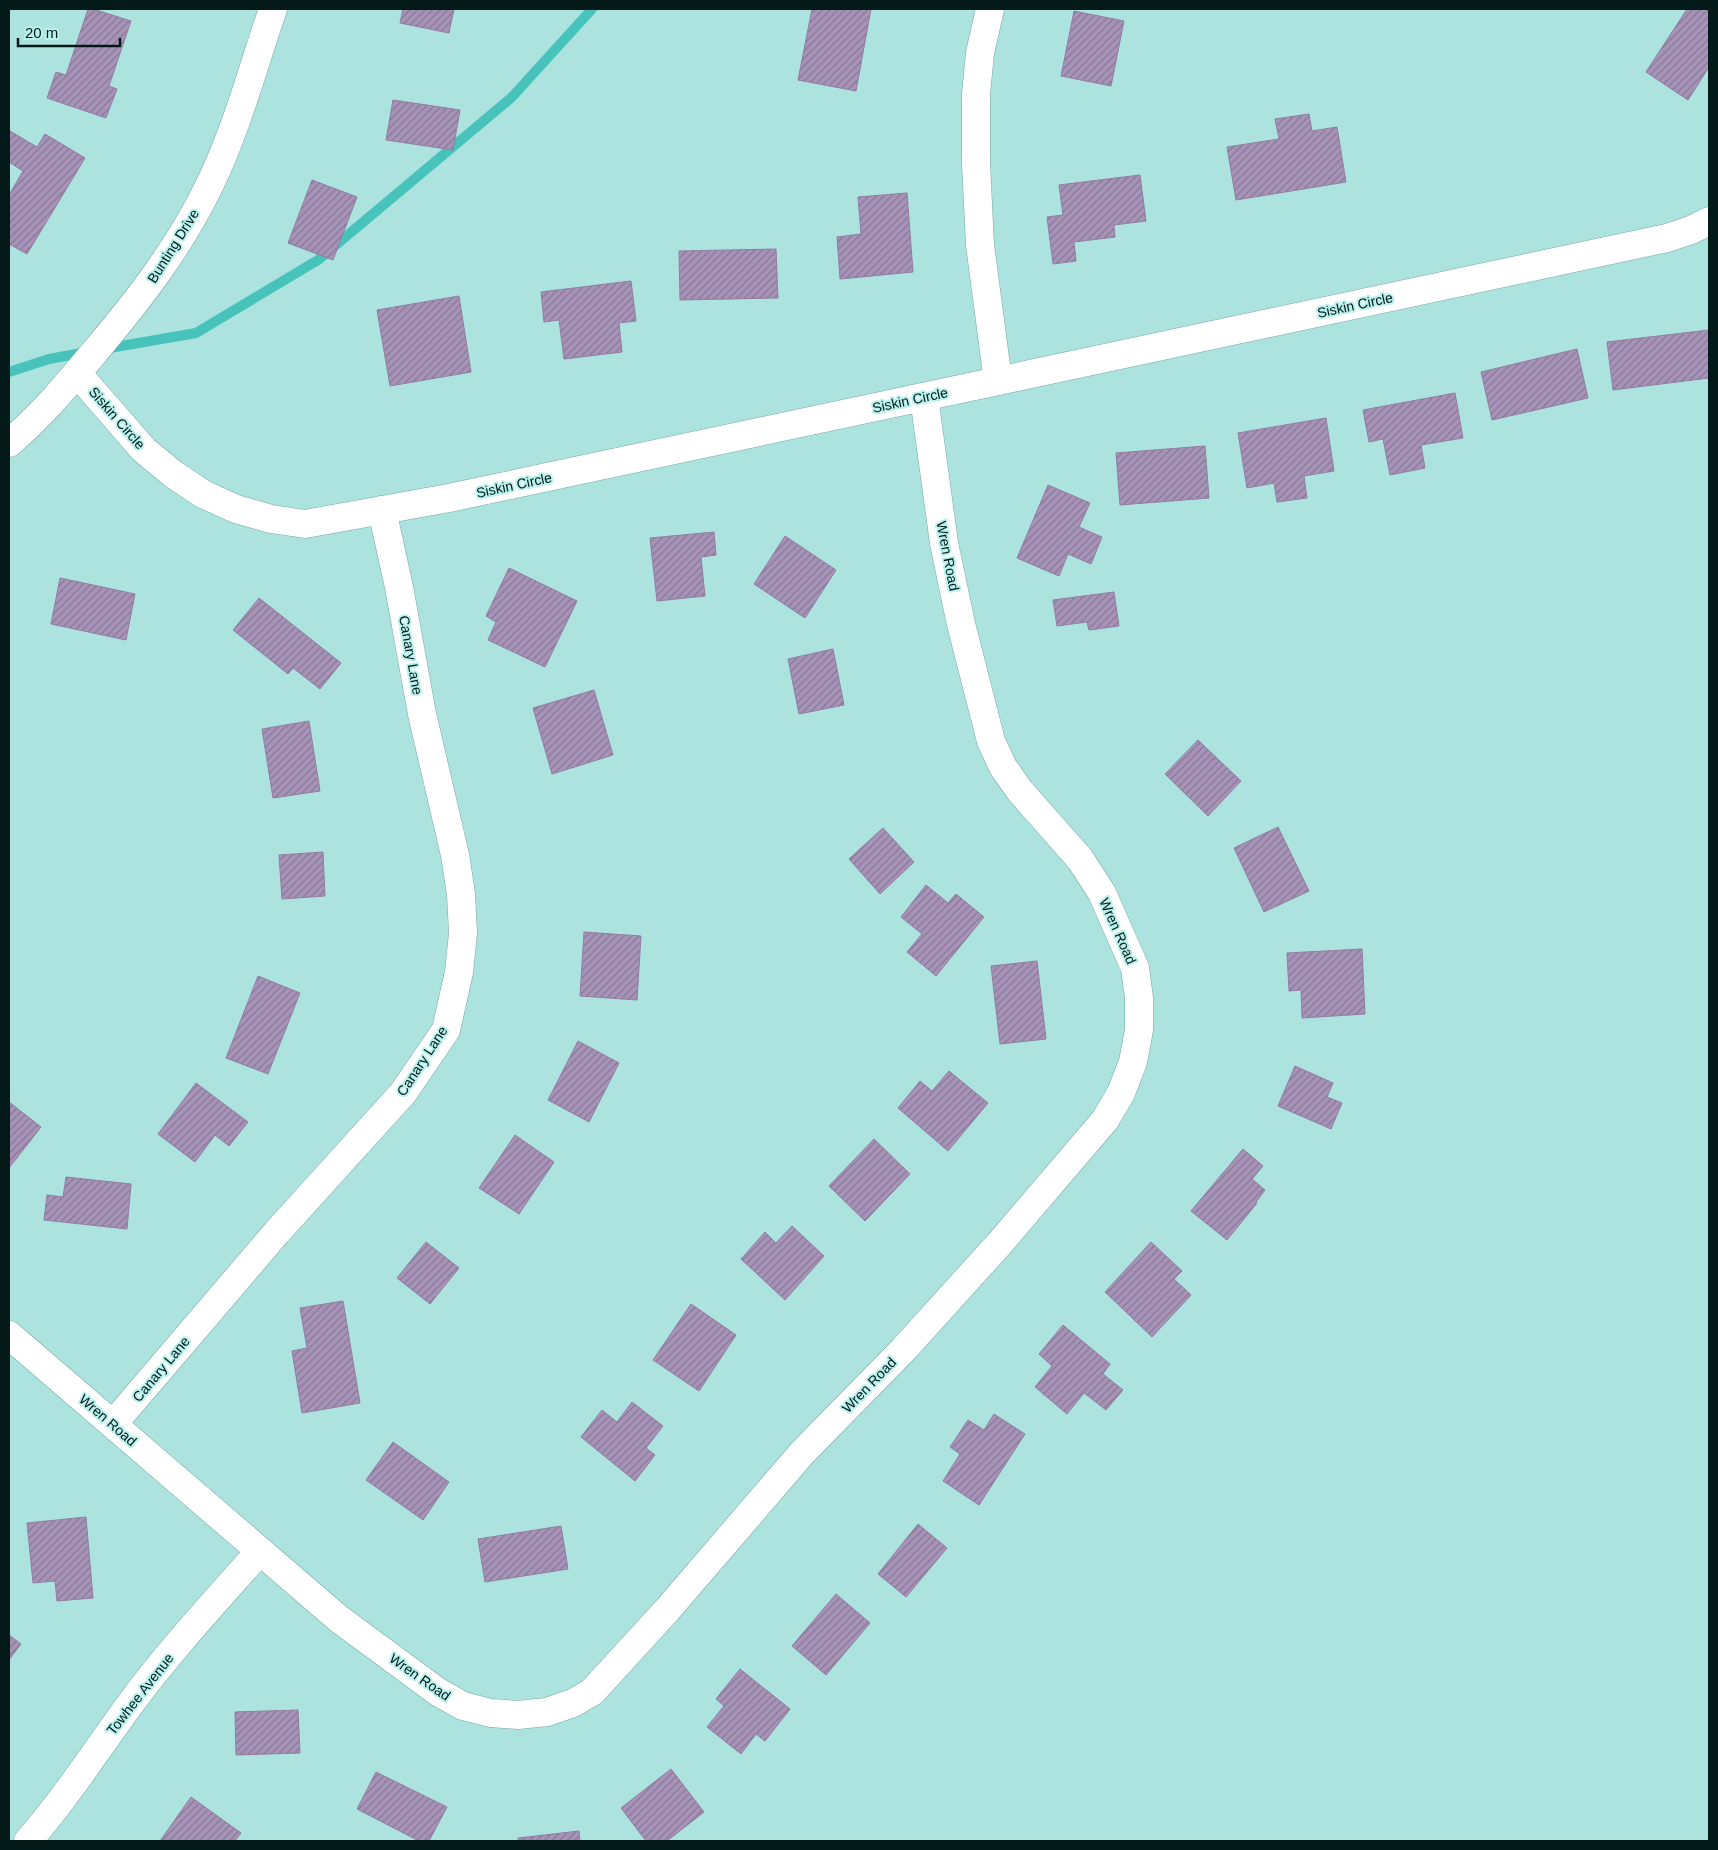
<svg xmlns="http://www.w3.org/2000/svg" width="1718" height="1850" viewBox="0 0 1718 1850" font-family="Arial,sans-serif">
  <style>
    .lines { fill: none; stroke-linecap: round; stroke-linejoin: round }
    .stream { stroke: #48c3bc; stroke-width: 10 }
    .building { fill: url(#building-hatch); stroke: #917da1 }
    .street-casing { stroke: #74aaa6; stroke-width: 29 }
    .secondary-casing { stroke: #74aaa6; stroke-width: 29 }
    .street { stroke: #fff; stroke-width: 28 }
    .secondary { stroke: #fff; stroke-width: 28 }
    .labels { text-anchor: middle; stroke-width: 4; stroke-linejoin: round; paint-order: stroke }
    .street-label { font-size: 14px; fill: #041a19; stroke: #b9f1ec }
  </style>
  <defs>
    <pattern id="building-hatch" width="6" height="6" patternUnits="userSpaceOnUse" patternTransform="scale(1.25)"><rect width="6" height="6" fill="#a793b8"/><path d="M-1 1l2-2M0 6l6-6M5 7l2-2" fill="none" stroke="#867795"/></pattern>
  </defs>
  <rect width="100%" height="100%" fill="#ace3df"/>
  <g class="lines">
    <g class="stream">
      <path d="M104 349 196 333 318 260 512 97 592 9"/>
      <path d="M9 372 49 359 87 352"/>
    </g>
  </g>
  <g class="building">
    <path d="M88 9H93L131 21 109 86 117 89 106 118 47 98 56 72 66 75Z"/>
    <path d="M403 9H454L449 33 400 23Z"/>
    <path d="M812 9H871L856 91 798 80Z"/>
    <path d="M1687 9H1709V67L1688 100 1646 72Z"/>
    <path d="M1074 11 1124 21 1111 86 1061 76Z"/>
    <path d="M393 100 460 110 453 150 386 140Z"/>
    <path d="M1309 114 1312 131 1337 127 1346 182 1236 200 1227 147 1279 139 1275 119Z"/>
    <path d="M10 131 37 147 45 134 85 158 27 254 9 244V195L23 171 9 162V133Z"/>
    <path d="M1140 175 1146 221 1114 225 1115 237 1074 242 1076 261 1053 264 1047 217 1063 215 1059 185Z"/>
    <path d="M312 180 357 197 333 260 288 243Z"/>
    <path d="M907 193 913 272 840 279 837 237 861 234 858 197Z"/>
    <path d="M776 249 778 298 680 300 679 251Z"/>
    <path d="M631 281 636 321 619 323 622 352 564 359 559 320 544 322 541 292Z"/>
    <path d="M459 296 471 372 390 386 377 310Z"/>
    <path d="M1709 330V378L1613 390 1607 342Z"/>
    <path d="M1577 349 1588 398 1492 420 1481 372Z"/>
    <path d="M1455 393 1463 438 1421 445 1425 468 1390 475 1383 439 1369 442 1363 410Z"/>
    <path d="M1326 418 1334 471 1304 476 1307 498 1277 502 1274 483 1247 488 1238 433Z"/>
    <path d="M1205 446 1209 498 1120 505 1116 453Z"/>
    <path d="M1048 485 1090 503 1079 527 1102 537 1091 564 1068 554 1059 576 1017 558Z"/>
    <path d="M714 532 716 555 701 557 705 596 657 601 650 538Z"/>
    <path d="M785 536 836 570 805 618 754 584Z"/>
    <path d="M509 568 577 601 545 667 488 640 496 622 486 616Z"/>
    <path d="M60 578 135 594 126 640 51 624Z"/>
    <path d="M1114 592 1119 626 1089 630 1087 622 1057 626 1053 600Z"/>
    <path d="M259 598 341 663 320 689 293 668 288 674 233 630Z"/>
    <path d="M833 649 844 705 799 714 788 659Z"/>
    <path d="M594 690 613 755 552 774 533 708Z"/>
    <path d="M309 721 320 791 273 798 262 729Z"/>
    <path d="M1198 740 1241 781 1208 816 1165 774Z"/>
    <path d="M1278 827 1309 891 1264 912 1234 848Z"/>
    <path d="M883 828 914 862 880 894 849 859Z"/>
    <path d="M323 852 325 896 282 899 279 855Z"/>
    <path d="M926 885 948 903 956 894 984 917 936 976 907 952 922 934 901 917Z"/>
    <path d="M584 932 641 936 637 1000 580 996Z"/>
    <path d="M1362 949 1365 1014 1302 1018 1301 990 1289 991 1287 953Z"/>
    <path d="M1037 961 1046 1039 1000 1044 991 966Z"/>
    <path d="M258 976 300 993 268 1074 226 1058Z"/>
    <path d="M578 1041 619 1063 589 1122 548 1100Z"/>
    <path d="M1295 1066 1333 1083 1327 1097 1342 1103 1331 1129 1278 1106Z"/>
    <path d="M949 1071 988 1103 948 1151 898 1108 920 1081 932 1091Z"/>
    <path d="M196 1083 248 1122 229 1146 215 1135 195 1162 158 1134Z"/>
    <path d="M9 1102 41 1127 9 1168Z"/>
    <path d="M515 1135 554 1162 519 1214 479 1188Z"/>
    <path d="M874 1139 910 1174 865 1221 829 1186Z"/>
    <path d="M1243 1149 1263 1166 1252 1179 1265 1190 1256 1202 1257 1203 1227 1240 1191 1211Z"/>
    <path d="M66 1177 131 1184 127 1229 44 1220 47 1195 63 1197Z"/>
    <path d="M792 1226 824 1256 785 1300 741 1259 765 1232 776 1243Z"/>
    <path d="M426 1242 459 1268 430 1304 397 1278Z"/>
    <path d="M1151 1242 1182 1271 1174 1279 1191 1295 1152 1337 1105 1292Z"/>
    <path d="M343 1301 360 1403 302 1413 292 1351 307 1348 300 1308Z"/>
    <path d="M691 1304 736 1335 699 1391 653 1360Z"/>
    <path d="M1063 1325 1110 1364 1103 1374 1123 1390 1106 1410 1084 1393 1067 1414 1035 1387 1052 1366 1039 1354Z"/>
    <path d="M632 1402 663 1426 646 1448 655 1455 635 1481 581 1437 602 1410 617 1422Z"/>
    <path d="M994 1414 1025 1434 979 1505 943 1481 960 1454 950 1447 968 1420 984 1430Z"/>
    <path d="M393 1442 449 1482 423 1520 366 1480Z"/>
    <path d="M86 1517 93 1598 57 1601 55 1581 33 1583 27 1523Z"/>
    <path d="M918 1524 947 1548 906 1597 878 1574Z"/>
    <path d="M561 1526 568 1569 485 1582 478 1539Z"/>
    <path d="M836 1594 870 1623 826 1675 792 1646Z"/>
    <path d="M9 1635 21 1644 9 1660Z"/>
    <path d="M740 1669 790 1709 765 1741 756 1734 741 1754 707 1727 724 1706 716 1699Z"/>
    <path d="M298 1710 300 1753 236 1755 235 1712Z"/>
    <path d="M671 1769 704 1812 667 1841H646L621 1808Z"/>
    <path d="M376 1772 447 1807 429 1841H419L357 1809Z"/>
    <path d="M191 1797 241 1833 235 1841H160Z"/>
    <path d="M579 1831 580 1841H518V1838Z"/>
  </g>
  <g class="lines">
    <g class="street-casing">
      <g id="street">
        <path d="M990 9 980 53 976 94V163L980 245 998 381 1667 238 1691 230 1709 221"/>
        <path d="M77 373 144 450 173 474 203 494 236 509 271 519 305 524 449 498 998 381"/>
        <path d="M9 1335 339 1619 438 1692 463 1706 491 1713 518 1715 547 1712 573 1703 592 1692 668 1609 802 1453 903 1350 1000 1243 1105 1120 1121 1093 1133 1062 1139 1030V998L1135 968 1102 893 1080 859 1020 791 1003 767 991 741 961 624 944 543 924 397"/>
        <path d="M113 1424 277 1232 403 1093 446 1030 459 972 463 933 461 894 455 855 422 714 399 587 382 510"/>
        <path d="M28 1841C66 1798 97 1749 131 1703 170 1650 216 1601 259 1552"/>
      </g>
    </g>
    <g class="secondary-casing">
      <path id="secondary" d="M9 443C40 417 66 386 92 355 137 302 180 247 210 184 237 128 253 67 273 9"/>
    </g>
    <use href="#street" class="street"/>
    <use href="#secondary" class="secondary"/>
  </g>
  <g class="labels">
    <g class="street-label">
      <text transform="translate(173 246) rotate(-58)" y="5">Bunting Drive</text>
      <text transform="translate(1355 305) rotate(-12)" y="5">Siskin Circle</text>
      <text transform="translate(910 400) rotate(-12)" y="5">Siskin Circle</text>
      <text transform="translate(117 418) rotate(49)" y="5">Siskin Circle</text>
      <text transform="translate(514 485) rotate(-12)" y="5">Siskin Circle</text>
      <text transform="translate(948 556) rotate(79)" y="5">Wren Road</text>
      <text transform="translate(411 655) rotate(80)" y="5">Canary Lane</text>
      <text transform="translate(1118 931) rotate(66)" y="5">Wren Road</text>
      <text transform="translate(422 1061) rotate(-57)" y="5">Canary Lane</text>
      <text transform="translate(161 1369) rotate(-50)" y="5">Canary Lane</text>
      <text transform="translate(869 1385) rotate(-46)" y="5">Wren Road</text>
      <text transform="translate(108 1420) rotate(41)" y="5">Wren Road</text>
      <text transform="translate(420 1677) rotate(35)" y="5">Wren Road</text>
      <text transform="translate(140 1694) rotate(-52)" y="5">Towhee Avenue</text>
    </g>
  </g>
  <rect width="1718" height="1850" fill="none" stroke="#041a19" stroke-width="20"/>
  <path d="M18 38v8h102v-8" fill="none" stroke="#041a19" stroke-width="2.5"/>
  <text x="25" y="38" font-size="15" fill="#041a19" stroke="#b9f1ec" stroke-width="4" paint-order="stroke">20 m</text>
</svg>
